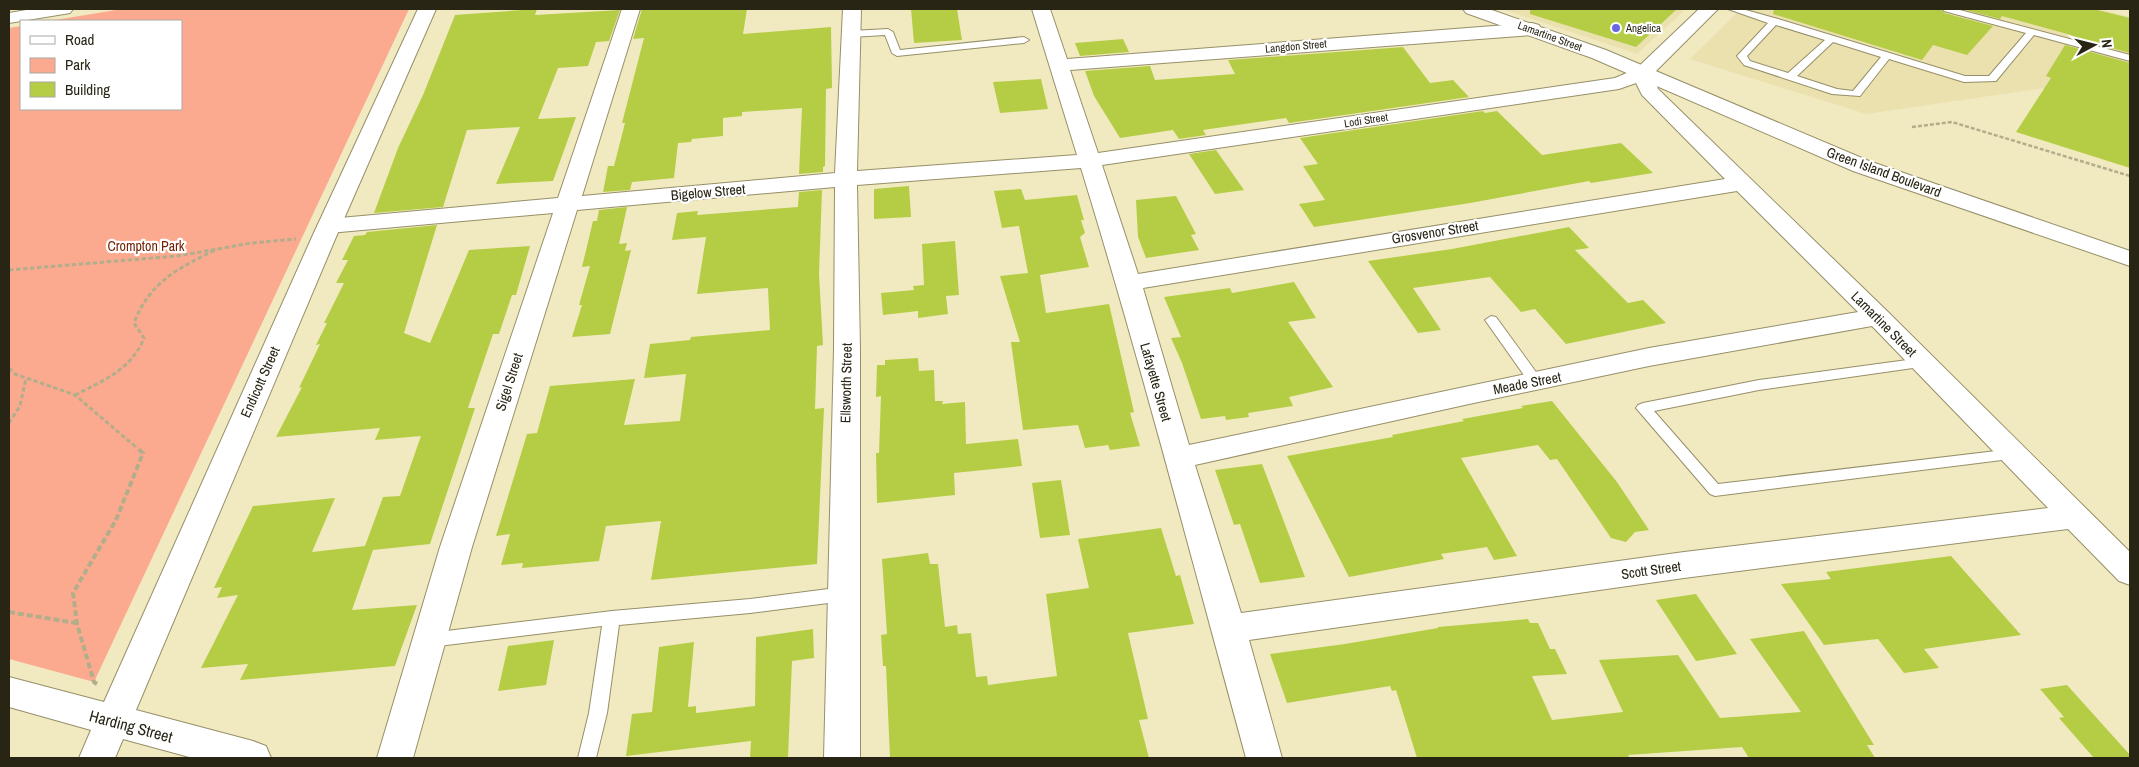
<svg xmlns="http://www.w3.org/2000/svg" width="2139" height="767" viewBox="0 0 2139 767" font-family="'Archivo Narrow',sans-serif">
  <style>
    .built { fill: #eae1af }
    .green { fill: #fcaa8f }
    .building { fill: #b5cd45 }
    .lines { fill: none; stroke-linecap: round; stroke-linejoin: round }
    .service-casing { stroke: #968f68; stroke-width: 2 }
    .minor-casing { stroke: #968f68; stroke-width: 2 }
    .tertiary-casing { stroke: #968f68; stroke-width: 2 }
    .secondary-casing { stroke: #968f68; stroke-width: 2 }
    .primary-casing { stroke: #968f68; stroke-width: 2 }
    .path-far2 { stroke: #b2ad8b; stroke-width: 2.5; stroke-dasharray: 4 2; stroke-linecap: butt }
    .path-far1 { stroke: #b2ad8b; stroke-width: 3; stroke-dasharray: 4.5 2.5; stroke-linecap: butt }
    .path { stroke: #b2ad8b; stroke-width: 4; stroke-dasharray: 6 3; stroke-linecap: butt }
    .service { fill: #fff; fill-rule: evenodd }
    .minor { fill: #fff; fill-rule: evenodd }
    .tertiary { fill: #fff; fill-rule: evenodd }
    .secondary { fill: #fff; fill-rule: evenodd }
    .primary { fill: #fff; fill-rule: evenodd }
    .poi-dot { fill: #6667e1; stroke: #fff; stroke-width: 2 }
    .labels { text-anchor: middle; stroke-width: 4.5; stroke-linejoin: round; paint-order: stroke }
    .far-poi-label { font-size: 11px; fill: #282515; stroke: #fff; text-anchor: start }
    .far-street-label { font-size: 11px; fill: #282515; stroke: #fff }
    .street-label { font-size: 14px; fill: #282515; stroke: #fff }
    .park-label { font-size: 14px; fill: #6f2204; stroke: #fff }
    .near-street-label { font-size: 16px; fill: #282515; stroke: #fff }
  </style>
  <rect width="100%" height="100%" fill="#f1eac0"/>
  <g class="built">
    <path d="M1502 9H1686L1637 54Z"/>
    <path d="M1741 9H2099L2130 17V114L2044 88 1866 114 1690 59Z"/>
  </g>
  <path class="green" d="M122 9H409L94 682 9 659V28L21 26V109H181V21H49Z"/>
  <g class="building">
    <path d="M535 9H537L535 15 620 10 609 41 596 42 588 66 558 68 538 119 576 117 553 181 496 184 520 127 467 130 443 207 374 213 398 148 423 95 455 15Z"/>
    <path d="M642 9H747L743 34 831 27 832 88 826 89 825 166 823 167V172L799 174 802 108 742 112V116L723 118V136L692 139 691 142 678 143 674 178 632 182 630 190 603 192 608 166H614L625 123H622L644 38 633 39Z"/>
    <path d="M911 9H957L962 40 914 43Z"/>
    <path d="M1530 9H1677L1636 47 1530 14Z"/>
    <path d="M1774 9H1941L1944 13 1993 26 1967 55 1933 45 1922 60 1773 14Z"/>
    <path d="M1962 9H2093L2130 18V53L2070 37 2071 35 2002 16 2000 19Z"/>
    <path d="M1123 39 1129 52 1080 56 1075 43Z"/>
    <path d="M2065 45 2130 63V168L2016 132 2051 78 2046 76Z"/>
    <path d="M1403 47 1430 83 1453 80 1469 97 1289 123 1286 118 1251 123 1203 130 1206 135 1179 139 1173 130 1120 138 1094 96 1085 71 1150 66 1155 80 1235 74 1228 60Z"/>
    <path d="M1041 79 1048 109 1000 113 993 82Z"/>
    <path d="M1483 111 1485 113 1497 111 1542 155 1621 143 1653 173 1591 183 1589 181 1470 203 1314 227 1299 204 1325 200 1303 166 1318 164 1300 138Z"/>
    <path d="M1216 150 1244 190 1215 194 1189 154Z"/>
    <path d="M909 186 911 217 874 219V189Z"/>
    <path d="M1021 189 1025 200 1077 195 1084 220H1081L1085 233 1080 237 1089 267 1040 275 1046 313 1109 304 1134 412 1130 413 1140 446 1110 450 1108 445 1085 448 1078 425 1023 430 1011 342H1020L1000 276 1028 273 1019 226 1002 228 994 191Z"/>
    <path d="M822 190 819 274 823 345 817 346 815 409 824 408 817 564 651 580 661 521 606 526 599 561 522 568 523 563 501 565 510 534 496 536 527 434 537 433 550 386 635 379 624 425 680 421 686 374 644 378 650 344 690 340 691 337 770 330 768 288 697 294 706 237 672 240 677 213 698 211 697 215 798 207 799 192Z"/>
    <path d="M1176 196 1196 234 1191 235 1199 250 1146 258 1138 237 1136 200Z"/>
    <path d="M627 207 619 244 627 243 625 251 631 250 610 334 572 337 582 305H579L590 266 582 267 593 221H597L599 210Z"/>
    <path d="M437 225 404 333 430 343 469 250 530 246 516 295H512L499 334H493L468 408H475L430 544 373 550 352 610 417 605 395 666 240 680 248 664 201 668 238 595 217 598 222 587 214 588 253 506 335 498 312 552 365 546 383 497 400 496 421 436 375 440 380 428 276 437 302 387 299 388 320 344 316 345 327 323H324L344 283H336L348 260H342L354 236 365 235 367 232Z"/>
    <path d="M1569 227 1589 248 1575 250 1628 303 1643 300 1666 323 1566 344 1535 309 1521 312 1490 277 1413 288 1441 330 1418 333 1368 261 1452 249Z"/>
    <path d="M955 241 959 295 946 296 948 314 918 318V311L883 315 881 293 914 290 913 286 924 285 922 244Z"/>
    <path d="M1294 282 1316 318 1288 322 1333 387 1289 397 1293 406 1248 413 1249 417 1226 420 1225 416 1201 419 1182 363 1171 338 1181 337 1164 297 1230 288 1232 293Z"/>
    <path d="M918 358 919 371 934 370 935 401H943L942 404 965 402 966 444 1018 439 1022 466 954 473 955 495 877 503 876 453H879L881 396 876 397 877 365H885V360Z"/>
    <path d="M1552 401 1617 482 1649 530 1635 532 1626 542 1611 538 1557 459 1550 460 1538 445 1461 458 1517 556 1494 560 1487 547 1441 554 1444 559 1349 577 1287 456 1393 437 1392 435 1464 421 1462 419 1523 408 1521 406Z"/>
    <path d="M1262 464 1305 577 1260 583 1240 524 1234 525 1215 470Z"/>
    <path d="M1061 480 1070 535 1040 538 1032 483Z"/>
    <path d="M1161 528 1176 576 1180 575 1194 624 1128 633 1148 719 1139 720 1149 758H890L886 666H883L881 635 887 634 882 559 928 553 930 564H938L945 627 957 625 958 634 971 633 976 677 987 676 988 685 1057 676 1046 594 1089 588 1078 539Z"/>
    <path d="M1951 556 2021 635 1924 649 1939 668 1904 673 1878 639 1824 645 1781 584 1831 579 1826 572Z"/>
    <path d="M1696 594 1737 654 1696 661 1656 600Z"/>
    <path d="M1528 619 1530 623H1538L1550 649H1555L1567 674 1532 676 1552 720 1623 712 1599 660 1678 655 1720 718 1801 712 1750 639 1804 631 1874 745H1867L1875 758H1749L1742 747 1628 755 1630 758H1417L1396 690 1392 691 1390 686 1287 703 1270 654 1345 644 1438 628V627Z"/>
    <path d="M813 629 814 658 792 661 788 758H750L751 741 626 756 632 714 652 712 659 647 694 642 688 707 696 706V713L755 706 756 637Z"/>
    <path d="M554 640 546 685 498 691 508 646Z"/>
    <path d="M2067 685 2130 755V758H2094L2059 718 2064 717 2040 689Z"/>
  </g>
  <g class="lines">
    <g class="service-casing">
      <g id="service">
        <path d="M1728 9H1742L1778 19 1965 76H1989L2026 33 1944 11 1943 9H1956L2130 55V61L2034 35 1996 81 1964 82 1889 59 1860 96 1832 94 1744 65 1737 56 1768 23ZM1776 25 1825 40 1788 73 1750 61 1747 56ZM1833 42 1881 57 1853 91 1837 89 1797 76Z"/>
        <path d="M888 29 893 32 900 50 1024 37 1029 40 1024 43 897 56 892 53 885 35 851 37 846 34 851 31Z"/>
        <path d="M1491 316 1496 317 1541 379 1543 382 1541 385H1531L1485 320Z"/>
        <path d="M1922 358 1927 360 1929 363 1927 366 1759 390 1654 411 1718 484 2013 449 2018 450 2020 454 2018 458 1715 496 1710 494 1636 408 1638 405 1643 403 1759 380Z"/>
        <path d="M844 587 850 589 852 594 850 599 844 601 750 613 619 625 607 713 596 758H578L589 713 602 626 430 647 424 645 422 640 424 635 430 633 612 611 750 599Z"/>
      </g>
    </g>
    <g class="minor-casing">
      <path id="minor" d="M622 9H640L582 196 835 173 843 9H861L857 171 1077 155 1032 9H1050L1067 59 1532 23 1539 25 1541 29 1539 33 1532 35 1070 70 1098 153 1615 78 1636 69 1699 9H1718L1653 74 1658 89 1887 311 2130 552V585L2119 581 2068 529 1684 578 1249 640 1282 758H1246C1192 561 1141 363 1081 168L857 185 860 349V758H824L834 349 835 187 577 210 472 547 413 758H377L440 547 553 213 329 233 321 231 317 226 321 221 329 219 558 198ZM1636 83 1642 95 1725 179 1138 274 1102 165 1619 89ZM1737 191 1858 312 1649 348 1189 445 1143 288ZM1872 326 2048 508 1684 552 1241 613 1195 465 1469 404 1649 366Z"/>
    </g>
    <g class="tertiary-casing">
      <path id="tertiary" d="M1463 9H1489L1606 50 1869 161 2130 251V266L1853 171 1592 58 1466 13Z"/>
    </g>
    <g class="secondary-casing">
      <path id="secondary" d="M418 9H436L336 237 136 710 253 741 266 746 271 758H193L123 739 115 758H79L91 730 9 707V677L104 702 312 237Z"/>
    </g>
    <g class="primary-casing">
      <path id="primary" d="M32 9H73L70 13 64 14 9 23V13Z"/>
    </g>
    <path class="path-far2" d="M1912 127 1952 122 2130 176"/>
    <g class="path-far1">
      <path d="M9 270 177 256 252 243 296 239"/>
      <path d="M9 368 15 374 75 395 137 448"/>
      <path d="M75 395C103 381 132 369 144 338L134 323C150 281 179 268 217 249"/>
      <path d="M9 423 20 406 26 378"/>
    </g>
    <g class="path">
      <path d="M9 612 76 623"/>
      <path d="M97 684 94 682 77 624 73 593 116 520 143 453 136 447"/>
    </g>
    <use href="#service" class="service"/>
    <use href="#minor" class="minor"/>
    <use href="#tertiary" class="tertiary"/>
    <use href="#secondary" class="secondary"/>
    <use href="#primary" class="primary"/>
  </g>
  <circle class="poi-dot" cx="1616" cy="28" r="5"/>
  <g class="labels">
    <g class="far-poi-label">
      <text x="1626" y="32">Angelica</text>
    </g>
    <g class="far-street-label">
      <text transform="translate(1550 36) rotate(20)" y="4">Lamartine Street</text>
      <text transform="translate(1296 46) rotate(-5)" y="4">Langdon Street</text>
      <text transform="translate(1366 120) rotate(-9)" y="4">Lodi Street</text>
    </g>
    <g class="street-label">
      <text transform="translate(1884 172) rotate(20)" y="5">Green Island Boulevard</text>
      <text transform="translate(708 192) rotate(-5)" y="5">Bigelow Street</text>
      <text transform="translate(1435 232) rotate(-9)" y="5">Grosvenor Street</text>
      <text transform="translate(1884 324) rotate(45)" y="5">Lamartine Street</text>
      <text transform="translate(260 382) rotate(-66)" y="5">Endicott Street</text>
      <text transform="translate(509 382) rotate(-72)" y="5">Sigel Street</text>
      <text transform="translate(1156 382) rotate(74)" y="5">Lafayette Street</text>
      <text transform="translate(846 383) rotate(-89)" y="5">Ellsworth Street</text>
      <text transform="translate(1527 383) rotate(-11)" y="5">Meade Street</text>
      <text transform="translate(1651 570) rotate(-8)" y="5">Scott Street</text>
    </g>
    <g class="park-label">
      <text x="146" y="251">Crompton Park</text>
    </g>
    <g class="near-street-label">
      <text transform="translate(131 726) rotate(15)" y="6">Harding Street</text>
    </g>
  </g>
  <rect width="2139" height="767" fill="none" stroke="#282515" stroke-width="20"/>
  <rect x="20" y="20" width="162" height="90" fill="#ffffff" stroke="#a9a8a1"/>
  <rect x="30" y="36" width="25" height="8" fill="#ffffff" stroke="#a9a8a1"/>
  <text x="65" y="45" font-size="15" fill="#282515">Road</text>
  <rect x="30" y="58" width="25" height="15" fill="#fcaa8f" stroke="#a9a8a1"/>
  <text x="65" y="70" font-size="15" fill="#282515">Park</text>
  <rect x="30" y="82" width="25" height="15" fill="#b5cd45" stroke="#a9a8a1"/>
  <text x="65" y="95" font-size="15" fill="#282515">Building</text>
  <g transform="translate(2094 45) rotate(83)" stroke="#ffffff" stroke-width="4" paint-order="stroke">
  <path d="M0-4L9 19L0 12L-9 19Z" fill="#282515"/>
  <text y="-8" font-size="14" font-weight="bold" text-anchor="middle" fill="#282515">N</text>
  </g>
</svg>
